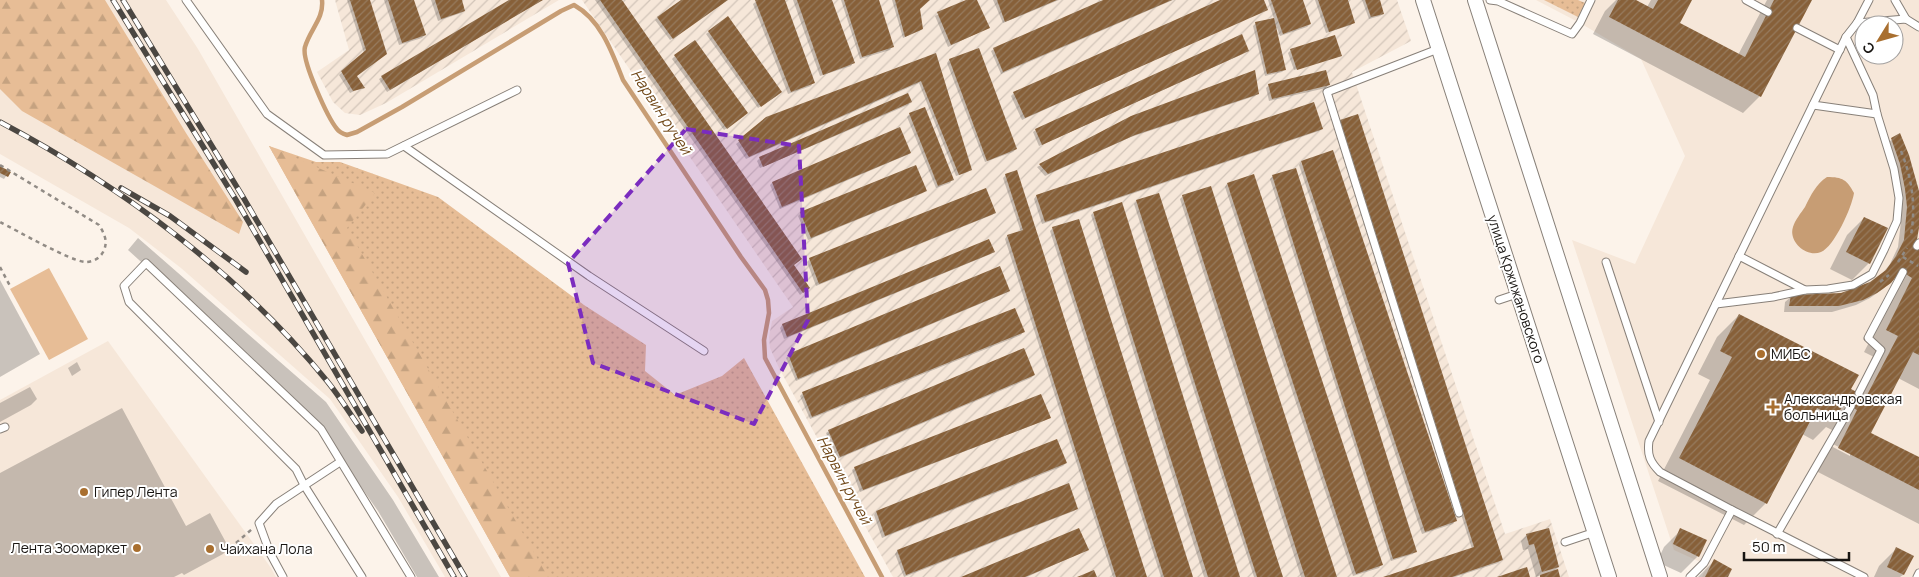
<svg xmlns="http://www.w3.org/2000/svg" width="1919" height="577" viewBox="0 0 1919 577" font-family="Manrope,sans-serif">
  <style>
    .built { fill: #f6e7d9; fill-rule: evenodd }
    .industrial { fill: url(#industrial-furrows) }
    .grass { fill: url(#grass-dots) }
    .forest { fill: url(#forest-firs) }
    .garden { fill: #e7bd96 }
    .water { fill: #c79d74 }
    .shadow { fill: #0003; fill-rule: evenodd }
    .lines { fill: none; stroke-linecap: round; stroke-linejoin: round }
    .stream { stroke: #c79d74; stroke-width: 4.5 }
    .building { fill: url(#building-hatch) }
    .lane-casing { stroke: #888079; stroke-width: 9 }
    .street-casing { stroke: #888079; stroke-width: 16 }
    .path { stroke: #918b85; stroke-width: 2.5; stroke-dasharray: 4 4; stroke-linecap: butt }
    .lane { stroke: #fff; stroke-width: 7 }
    .street { stroke: #fff; stroke-width: 14 }
    .rail-casing { stroke: #4b4742; stroke-width: 5.5 }
    .rail { stroke: #fff; stroke-width: 4; stroke-dasharray: 11; stroke-linecap: butt }
    .marked { fill: #7b2cbf; fill-opacity: 0.2; stroke: #7b2cbf; stroke-width: 4; stroke-dasharray: 10 6; stroke-linejoin: round }
    .poi-dot { fill: #a96f2f; stroke: #fff; stroke-width: 2 }
    .labels { text-anchor: middle; stroke-width: 4; stroke-linejoin: round; paint-order: stroke }
    .street-label { font-size: 14px; fill: #181512; stroke: #fff }
    .poi-label { font-size: 14px; fill: #181512; stroke: #fff; text-anchor: start }
    .water-label { font-size: 15px; font-style: italic; fill: #704717; stroke: #fff }
  </style>
  <defs>
    <pattern id="industrial-furrows" width="10" height="10" patternUnits="userSpaceOnUse" patternTransform="scale(1.25)"><rect width="10" height="10" fill="#f6e7d9"/><path d="M-1 1l2-2M0 10L10 0M9 11l2-2" fill="none" stroke="#d2c5b9"/></pattern>
    <pattern id="grass-dots" width="8" height="8" patternUnits="userSpaceOnUse" patternTransform="scale(1.25)"><rect width="8" height="8" fill="#e7bd96"/><path d="M2 2h.1M6 6h.1" fill="none" stroke="#c5a280" stroke-width="1.8" stroke-linecap="round"/></pattern>
    <pattern id="forest-firs" width="22" height="20" patternUnits="userSpaceOnUse" patternTransform="scale(1.25)"><rect width="22" height="20" fill="#e7bd96"/><path d="M5 1l3.5 6h-7zM16 11l3.5 6h-7z" fill="#c5a280"/></pattern>
    <pattern id="building-hatch" width="6" height="6" patternUnits="userSpaceOnUse" patternTransform="scale(1.25)"><rect width="6" height="6" fill="#876039"/><path d="M-1 1l2-2M0 6l6-6M5 7l2-2" fill="none" stroke="#967b5f"/></pattern>
  </defs>
  <rect width="100%" height="100%" fill="#fcf3ea"/>
  <g class="built">
    <path d="M0 0H166L198 49 501 577H445L398 497 330 399 181 268 129 228 0 154Z"/>
    <path d="M1536 0H1919V577H1702L1707 565 1674 550 1572 240 1635 264 1685 156 1641 59 1580 23ZM1864 25H1894V55H1864Z"/>
    <path d="M108 341 271 568 276 577H0V400Z"/>
  </g>
  <g class="industrial">
    <path d="M335 0H559L386 103 360 115 345 113 333 102 317 72 349 50Z"/>
    <path d="M582 0H1397L1411 41 1352 72 1505 534 1550 519 1569 577H893L779 368 770 348 769 337 772 321 793 307Z"/>
  </g>
  <g class="grass">
    <path d="M1544 0H1578L1585 3 1578 17Z"/>
    <path d="M269 146 316 162H340L438 197 584 305 646 345 645 371 675 395 722 376 744 358 865 577H510Z"/>
  </g>
  <g class="forest">
    <path d="M0 0H105L186 133 243 222 239 234 22 111 0 89Z"/>
    <path d="M269 146 375 193 347 228 548 577H510Z"/>
  </g>
  <path class="garden" d="M49 268 88 339 49 360 10 289Z"/>
  <path class="water" d="M1827 177C1843 177 1847 180 1854 193 1852 207 1834 247 1821 252 1807 258 1788 242 1793 227 1795 220 1801 213 1805 207 1811 195 1816 184 1827 177Z"/>
  <g class="shadow">
    <path d="M347 0H368L386 53 356 76 363 87 350 93 339 75 364 53Z"/>
    <path d="M384 0H413L425 35 422 38 399 45Z"/>
    <path d="M431 0H461L464 11 461 13 438 21Z"/>
    <path d="M511 0H542L387 92 379 79 382 77Z"/>
    <path d="M595 0H621L793 265 806 290 800 295Z"/>
    <path d="M683 0H727L670 40 655 20Z"/>
    <path d="M758 0H784L813 83 811 86 788 94 753 4Z"/>
    <path d="M793 0H831L853 63 851 66 820 76Z"/>
    <path d="M841 0H877L892 47 890 50 860 59Z"/>
    <path d="M892 0H927L919 9 922 29 919 31 903 38Z"/>
    <path d="M969 0H976L988 28 948 47 935 16Z"/>
    <path d="M993 0H1059L1003 23Z"/>
    <path d="M1106 0H1173L1001 74 991 51 994 49Z"/>
    <path d="M1223 0H1263L1267 9 1022 120 1011 96 1014 93Z"/>
    <path d="M1268 0H1302L1310 24 1307 27 1280 36 1277 28 1276 29 1285 69 1282 72 1265 76 1253 26 1256 23 1274 19Z"/>
    <path d="M1315 0H1347L1354 22 1351 25 1326 33Z"/>
    <path d="M1362 0H1379L1383 14 1380 16 1369 19Z"/>
    <path d="M1616 0H1634L1647 7 1651 0H1690L1678 23 1738 55 1767 0H1811L1760 96 1743 113 1593 34 1605 11Z"/>
    <path d="M728 18 778 95 758 108 706 34Z"/>
    <path d="M978 50 1016 149 1013 152 985 162 947 63 949 60Z"/>
    <path d="M1291 50 1340 56 1294 70 1288 53Z"/>
    <path d="M1245 53 1039 146 1033 132 1036 130Z"/>
    <path d="M935 54 970 169 968 172 956 176 919 83 746 159 736 144 767 118Z"/>
    <path d="M675 56 744 116 724 130 672 59Z"/>
    <path d="M1269 85H1328L1326 88 1269 101 1266 88Z"/>
    <path d="M1258 93 1255 96 1131 137 1045 176 1037 167 1131 117Z"/>
    <path d="M910 102 908 105 760 168 757 161 760 158Z"/>
    <path d="M1313 104 1321 129 1319 131 1042 224 1034 199 1036 196Z"/>
    <path d="M910 114 952 180 950 183 936 188 907 117Z"/>
    <path d="M1341 121 1501 560 1498 563 1455 577H1386L1472 549 1338 124Z"/>
    <path d="M1899 134 1914 245 1919 246V389L1898 378 1869 433 1919 459V524L1816 471 1836 432 1826 427 1813 440 1802 434 1766 503 1744 525 1658 481 1710 380 1698 374 1717 337 1739 315 1858 394 1876 358 1864 352 1901 281 1895 277 1883 289 1870 298 1856 305 1832 312H1784L1785 302 1792 296 1842 294 1871 283 1882 274 1890 264 1898 247 1902 213 1900 196 1885 145ZM1833 444 1850 453V456L1831 446Z"/>
    <path d="M910 153 907 155 780 209 770 185 772 183Z"/>
    <path d="M1301 162 1455 521 1453 524 1422 534 1299 165Z"/>
    <path d="M0 168 9 172 4 179 0 177Z"/>
    <path d="M1006 175 1146 577H1113L1005 239 1007 236 1021 232 1003 178Z"/>
    <path d="M1273 176 1416 551 1413 554 1391 561 1270 179Z"/>
    <path d="M1227 184 1381 565 1379 568 1353 576 1225 187Z"/>
    <path d="M925 190 923 193 808 240 798 216 801 213Z"/>
    <path d="M1183 196 1336 577H1301L1180 199Z"/>
    <path d="M1137 201 1282 577H1254L1134 204Z"/>
    <path d="M995 213 992 215 816 286 807 262 810 259Z"/>
    <path d="M1093 213 1239 577H1204L1091 215Z"/>
    <path d="M1864 218 1869 263 1852 280 1830 269 1847 235Z"/>
    <path d="M1053 228 1192 577H1161L1050 231Z"/>
    <path d="M138 238 326 402 393 500 439 577H417L378 511 311 416 128 250Z"/>
    <path d="M993 251 991 254 784 339 780 328 782 325Z"/>
    <path d="M999 268 1009 290 1006 293 796 381 786 358 789 355Z"/>
    <path d="M0 280 40 354 0 377Z"/>
    <path d="M1023 332 1021 335 810 419 800 396 803 393Z"/>
    <path d="M77 362 81 370 72 376 68 368Z"/>
    <path d="M1034 375 1031 378 837 459 826 433 829 431Z"/>
    <path d="M30 387 37 399 31 405 0 422V403Z"/>
    <path d="M122 408 186 526 210 513 229 548 223 554 184 575 182 573 174 577H0V473Z"/>
    <path d="M1049 417 1046 420 860 492 852 470 855 468Z"/>
    <path d="M1057 441 1066 463 1063 466 882 538 874 515 876 512Z"/>
    <path d="M1068 485 1077 508 1074 511 904 577 895 554 897 551Z"/>
    <path d="M1681 530 1698 556 1681 573 1657 562 1664 547Z"/>
    <path d="M1527 535 1558 567 1552 572 1559 577H1540L1541 575 1536 577 1528 549 1523 550 1521 541Z"/>
    <path d="M1896 549 1912 556 1903 575 1900 577H1874L1879 566Z"/>
    <path d="M1087 550 1027 577H964Z"/>
    <path d="M1715 560 1727 577H1698Z"/>
  </g>
  <g class="lines">
    <path class="stream" d="M322 0C324 19 310 29 305 47 301 60 328 118 337 129 339 132 344 134 347 135L357 132 402 107 561 11 574 5C601 20 612 52 623 80L741 257 765 290 768 300 769 313 764 340 765 358 882 577"/>
  </g>
  <g class="building">
    <path d="M350 0H370L387 54 357 76 365 88 353 91 341 71 366 50Z"/>
    <path d="M388 0H414L426 35 402 43Z"/>
    <path d="M435 0H462L465 11 441 19Z"/>
    <path d="M509 0H543L390 90 381 76Z"/>
    <path d="M600 0H622L802 259 794 265 810 288 803 293Z"/>
    <path d="M681 0H728L673 39 657 17Z"/>
    <path d="M755 0H785L815 83 791 92Z"/>
    <path d="M797 0H832L855 63 823 75Z"/>
    <path d="M844 0H879L894 47 862 57Z"/>
    <path d="M895 0H930L920 9 923 29 905 37Z"/>
    <path d="M966 0H977L990 28 951 45 937 12Z"/>
    <path d="M997 0H1057L1005 22Z"/>
    <path d="M1103 0H1172L1003 72 993 48Z"/>
    <path d="M1220 0H1264L1268 10 1025 118 1013 92Z"/>
    <path d="M1271 0H1303L1311 24 1283 34Z"/>
    <path d="M1318 0H1348L1355 23 1329 32Z"/>
    <path d="M1365 0H1380L1384 14 1371 17Z"/>
    <path d="M1618 0H1636L1653 9 1658 0H1692L1680 23 1745 57 1774 0H1812L1761 97 1609 17Z"/>
    <path d="M728 16 782 92 761 107 708 31Z"/>
    <path d="M1274 18 1286 70 1267 74 1255 22Z"/>
    <path d="M1242 34 1249 51 1042 145 1035 129Z"/>
    <path d="M1335 35 1342 56 1297 70 1290 49Z"/>
    <path d="M695 40 748 113 727 129 674 55Z"/>
    <path d="M979 48 1017 149 987 161 949 59Z"/>
    <path d="M936 53 972 170 959 175 921 81 749 157 738 140 766 117Z"/>
    <path d="M1255 70 1259 94 1135 135 1048 174 1039 164 1131 116Z"/>
    <path d="M1326 70 1330 85 1272 99 1268 84Z"/>
    <path d="M908 93 912 102 763 167 759 157Z"/>
    <path d="M1314 102 1323 129 1045 222 1036 195Z"/>
    <path d="M925 107 954 180 938 186 909 113Z"/>
    <path d="M1358 114 1503 560 1452 577H1383L1474 547 1340 120Z"/>
    <path d="M900 127 911 153 782 207 772 182Z"/>
    <path d="M1900 133 1909 155 1919 191V228L1916 245 1919 247V355L1913 352 1871 433 1919 457V490L1838 448 1857 410 1844 403 1836 418 1817 408 1767 504 1679 458 1732 357 1720 351 1739 314 1859 375 1851 389 1866 397 1898 336 1886 330 1912 278 1901 271 1891 283 1877 293 1863 300 1839 306H1789L1791 295 1841 293 1870 282 1886 270 1896 256 1904 240 1907 207 1905 189 1900 164 1891 138Z"/>
    <path d="M1333 150 1457 521 1425 532 1301 161Z"/>
    <path d="M916 165 927 191 811 238 800 212Z"/>
    <path d="M0 166 11 172 8 177 0 173Z"/>
    <path d="M1296 168 1417 552 1393 559 1272 175Z"/>
    <path d="M1017 170 1147 577H1116L1007 235 1023 230 1005 174Z"/>
    <path d="M1254 174 1383 565 1356 574 1227 183Z"/>
    <path d="M1211 186 1337 577H1305L1182 195Z"/>
    <path d="M986 188 996 213 819 284 809 258Z"/>
    <path d="M1159 193 1283 577H1257L1136 200Z"/>
    <path d="M1122 202 1240 577H1208L1093 212Z"/>
    <path d="M1864 217 1888 228 1870 264 1846 252Z"/>
    <path d="M1079 219 1193 577H1164L1052 227Z"/>
    <path d="M989 239 995 252 787 337 782 324Z"/>
    <path d="M1000 266 1010 291 798 379 788 354Z"/>
    <path d="M1015 308 1025 332 812 417 802 392Z"/>
    <path d="M1024 348 1035 375 840 457 828 430Z"/>
    <path d="M1041 394 1051 418 863 490 854 467Z"/>
    <path d="M1057 439 1067 463 885 536 876 511Z"/>
    <path d="M1069 483 1078 509 906 575 897 550Z"/>
    <path d="M1079 528 1089 550 1025 577H961Z"/>
    <path d="M1549 528 1559 567 1542 572 1534 544 1529 545 1526 534Z"/>
    <path d="M1680 528 1707 540 1699 557 1673 544Z"/>
    <path d="M1896 547 1914 556 1904 575 1887 567Z"/>
    <path d="M1714 559 1732 569 1728 577H1705Z"/>
    <path d="M1527 567 1530 577H1497Z"/>
    <path d="M1558 569 1560 577H1540V575Z"/>
    <path d="M1094 570 1097 577H1077Z"/>
  </g>
  <g class="lines">
    <g class="lane-casing">
      <g id="lane">
        <path d="M186 0 267 114 324 155 387 154 517 90"/>
        <path d="M1490 0 1498 1 1572 34 1580 23 1591 0"/>
        <path d="M1746 0 1768 12"/>
        <path d="M1895 0 1906 19"/>
        <path d="M1857 23 1906 19 1919 27"/>
        <path d="M1797 28 1840 50"/>
        <path d="M1438 49 1327 92 1459 513"/>
        <path d="M1813 105 1877 114"/>
        <path d="M404 146 589 276 704 351"/>
        <path d="M1917 246 1919 243"/>
        <path d="M1739 256 1805 290 1828 289 1853 285 1872 274 1884 250 1897 221 1899 198 1894 169 1877 114 1873 95 1846 37"/>
        <path d="M1606 262 1659 422"/>
        <path d="M1499 300 1517 294"/>
        <path d="M1716 304 1773 297 1805 290"/>
        <path d="M1859 393 1881 350 1868 338 1903 272"/>
        <path d="M0 429 5 427"/>
        <path d="M1732 510 1864 577"/>
        <path d="M1777 534 1851 406"/>
        <path d="M1565 542 1595 532"/>
        <path d="M283 577 270 553 259 523 276 504 340 462"/>
        <path d="M362 577 304 485 296 469 129 302 124 286 146 263 321 429 411 577"/>
        <path d="M1690 577 1704 563 1732 510 1660 472C1650 462 1647 455 1649 441L1846 37 1857 23 1869 0"/>
        <path d="M1917 577 1919 573"/>
      </g>
    </g>
    <g class="street-casing">
      <g id="street">
        <path d="M1423 0 1609 577"/>
        <path d="M1475 0 1660 577"/>
      </g>
    </g>
    <g class="path">
      <path d="M1901 151C1912 178 1916 206 1911 235"/>
      <path d="M0 165 99 225C104 233 108 241 104 250 101 258 93 262 85 262 68 260 18 231 0 222"/>
      <path d="M1903 257 1918 266"/>
      <path d="M1898 262 1907 248"/>
      <path d="M0 267 10 286"/>
      <path d="M1880 282 1889 275"/>
      <path d="M236 543 252 529"/>
    </g>
    <use href="#lane" class="lane"/>
    <use href="#street" class="street"/>
    <g class="rail-casing">
      <g id="rail">
        <path d="M113 0 236 200 454 577"/>
        <path d="M123 0 243 197 465 577"/>
        <path d="M0 122C121 186 240 274 327 381 340 397 350 414 362 431"/>
        <path d="M121 188 170 216 246 272"/>
      </g>
    </g>
    <use href="#rail" class="rail"/>
  </g>
  <path class="marked" d="M686 129 799 146 808 320 754 424 593 363 568 263Z"/>
  <g class="poi-dot">
    <circle cx="1761" cy="354" r="5"/>
    <path d="M1770.5 399.5h5v5h5v5h-5v5h-5v-5h-5v-5h5z"/>
    <circle cx="84" cy="492" r="5"/>
    <circle cx="137" cy="548" r="5"/>
    <circle cx="210" cy="549" r="5"/>
  </g>
  <g class="labels">
    <g class="street-label">
      <text transform="translate(1516 289) rotate(72)" y="5">улица Кржижановского</text>
    </g>
    <g class="poi-label">
      <text x="1771" y="359">МИБС</text>
      <text x="1784" y="404">Александровская<tspan x="1784" dy="16">больница</tspan></text>
      <text x="94" y="497">Гипер Лента</text>
      <text x="127" y="553" text-anchor="end">Лента Зоомаркет</text>
      <text x="220" y="554">Чайхана Лола</text>
    </g>
    <g class="water-label">
      <text transform="translate(661 112) rotate(57)" y="5">Нарвин ручей</text>
      <text transform="translate(844 480) rotate(62)" y="5">Нарвин ручей</text>
    </g>
  </g>
  <g transform="translate(1879 40) rotate(233)"><circle r="24" fill="#ffffff" stroke="#a3a1a0"/>
  <path d="M0-4L9 19L0 12L-9 19Z" fill="#a96f2f"/>
  <text y="-8" font-size="14" font-weight="bold" text-anchor="middle" fill="#181512">С</text>
  </g>
  <path d="M1744 552v8h105v-8" fill="none" stroke="#181512" stroke-width="2.5"/>
  <text x="1752" y="552" font-size="15" fill="#181512" stroke="#ffffff" stroke-width="4" paint-order="stroke">50 m</text>
</svg>
